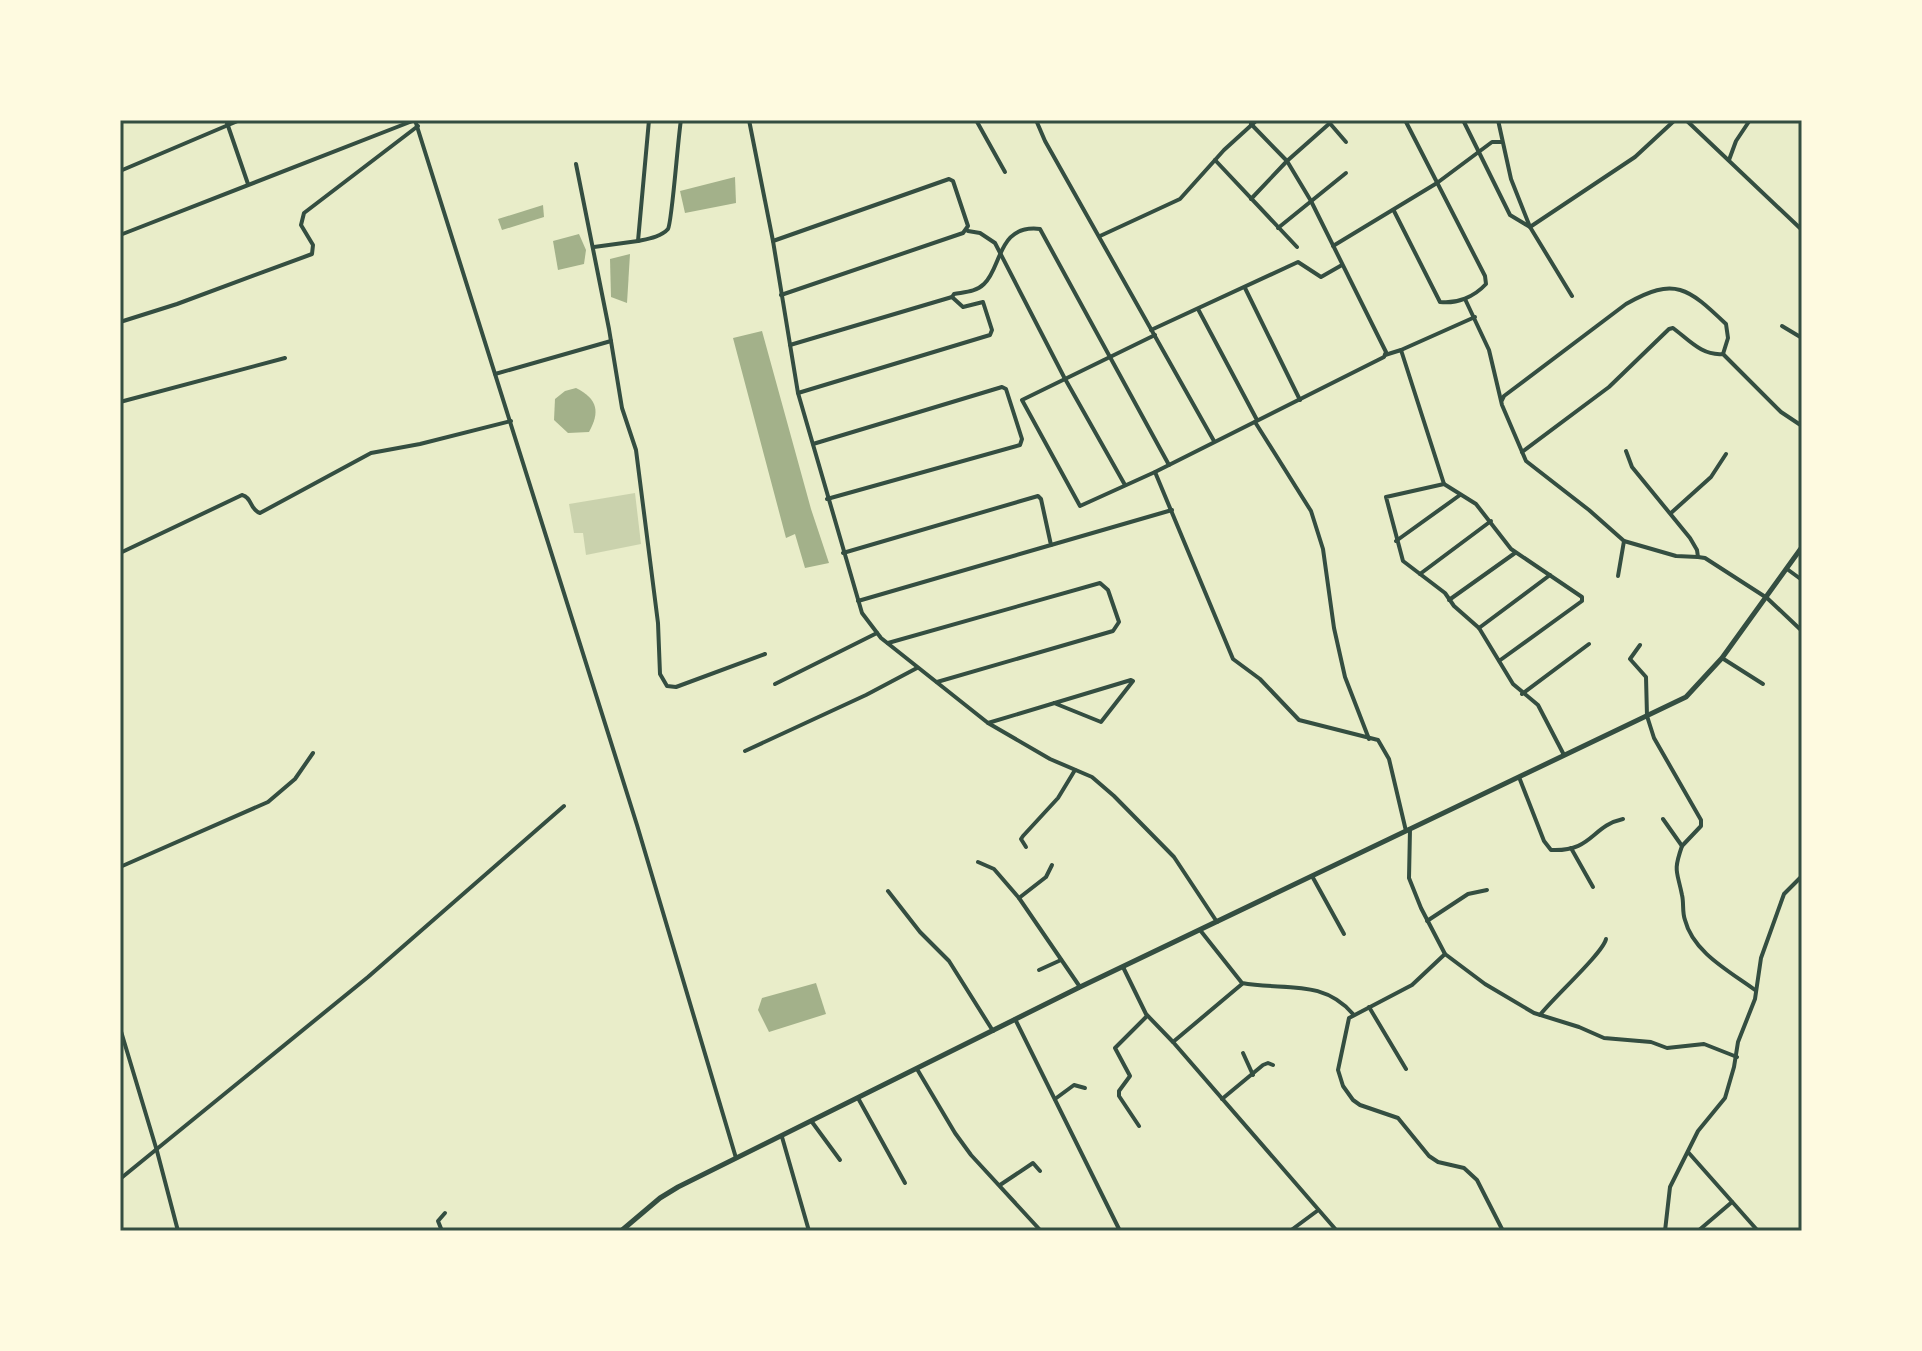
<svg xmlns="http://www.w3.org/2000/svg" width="1922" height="1351" viewBox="0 0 1922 1351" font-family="Lato,sans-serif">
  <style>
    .green { fill: #cad2ad }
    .water { fill: #a3b18a }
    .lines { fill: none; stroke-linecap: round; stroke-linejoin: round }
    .minor { stroke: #344e41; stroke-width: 4 }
    .tertiary { stroke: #344e41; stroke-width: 5 }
    .neatline { fill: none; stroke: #344e41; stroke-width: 3 }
  </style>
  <rect width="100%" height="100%" fill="#e9edc9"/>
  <path class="green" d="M635 493 641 544 586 555 583 533H574L569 504Z"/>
  <g class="water">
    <path d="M735 177 736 203 685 213 680 191Z"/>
    <path d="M543 205 544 217 502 230 498 219Z"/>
    <path d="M579 234 586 250 584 264 558 270 553 241Z"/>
    <path d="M630 254 627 303 611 297 610 259Z"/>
    <path d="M762 331 811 509 829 563 805 568 795 534 786 538 733 338Z"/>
    <path d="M576 388C598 399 600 412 589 432L568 433 554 420 555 399 565 391Z"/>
    <path d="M816 983 826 1014 769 1032 758 1010 762 998Z"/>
  </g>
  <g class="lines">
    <g class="minor">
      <path d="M226 120 248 184"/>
      <path d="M749 120 773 241 798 393 862 613 881 638 988 723 1050 759 1092 777 1114 796 1174 857 1217 922"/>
      <path d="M976 120 1005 172"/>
      <path d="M1036 120 1045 141 1214 441"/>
      <path d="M1327 120 1346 142"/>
      <path d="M1463 120 1510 215 1530 227 1635 157 1675 120"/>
      <path d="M1498 120 1511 179 1530 227 1572 296"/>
      <path d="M1686 120 1802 230"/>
      <path d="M1215 160 1297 247"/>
      <path d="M1729 160 1736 141 1750 120"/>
      <path d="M576 164 609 329 622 408 636 450 658 623 660 674 667 686 676 687 765 654"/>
      <path d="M120 171 240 120"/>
      <path d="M1251 199 1287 161 1330 123"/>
      <path d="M1394 211 1440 302C1457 304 1474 297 1486 284L1485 276 1405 120"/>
      <path d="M1278 228 1346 173"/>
      <path d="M968 231 980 233 995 243 1064 377 1125 485"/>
      <path d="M120 235 415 120 637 825 736 1158"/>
      <path d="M1100 236 1180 199 1224 150 1257 120"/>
      <path d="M638 241C647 239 661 237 668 229 672 223 678 137 681 120"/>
      <path d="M773 241 949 179 953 181 968 226 963 233 781 295"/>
      <path d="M1333 246 1437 183 1492 142H1502"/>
      <path d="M594 247 638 241 649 120"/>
      <path d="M1245 288 1300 400"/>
      <path d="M952 297 954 294C964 292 976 292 984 284 1002 268 997 224 1040 229L1169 465"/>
      <path d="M1465 299 1489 350 1502 405 1526 461 1589 510 1624 541 1676 556 1698 557"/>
      <path d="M1198 309 1257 420"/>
      <path d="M120 322 177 304 312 254 313 245 301 225 304 213 418 126"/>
      <path d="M1782 326 1802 338"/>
      <path d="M1151 330 1298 262 1321 277 1342 265"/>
      <path d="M1155 335 1022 400 1080 506 1155 472 1384 357 1386 352 1311 201 1287 161 1251 124"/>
      <path d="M790 345 952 297 963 307 983 302 992 330 990 335 798 393"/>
      <path d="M1401 350 1475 317"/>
      <path d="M1723 354 1781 412 1802 426"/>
      <path d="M1385 355 1401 350 1444 484"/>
      <path d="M495 374 611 341"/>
      <path d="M1502 400 1504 396 1626 304C1675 276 1688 288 1726 324L1728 338 1723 354C1702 356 1689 340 1673 328L1669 329 1609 387 1522 452"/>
      <path d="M120 402 285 358"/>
      <path d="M1255 422 1311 511 1323 549 1334 628 1345 677 1369 739"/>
      <path d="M813 444 1002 387 1006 389 1022 439 1020 445 827 499"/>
      <path d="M1626 451 1632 467 1690 538 1697 550 1698 557 1705 558 1767 598 1802 631"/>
      <path d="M1155 472 1233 659 1260 679 1299 720 1378 740 1389 759 1406 831"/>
      <path d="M1671 513 1711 477 1726 454"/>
      <path d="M1396 541 1460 495"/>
      <path d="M1051 545 1172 510"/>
      <path d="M120 553 242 495C252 497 250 510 260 513L371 453 420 444 511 421"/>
      <path d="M843 553 1038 496 1041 499 1051 545 858 601"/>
      <path d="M1787 569 1802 580"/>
      <path d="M1420 574 1491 521"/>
      <path d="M1618 576 1624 541"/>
      <path d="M1449 600 1515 553"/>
      <path d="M1479 628 1550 575"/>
      <path d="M888 643 1100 583 1108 590 1119 622 1113 631 937 682"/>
      <path d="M1640 645 1630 659 1646 677 1647 716 1654 738 1701 820V826L1682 846 1663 819"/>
      <path d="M1722 658 1763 684"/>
      <path d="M1499 661 1582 601V597L1511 549 1476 504 1444 484 1386 497 1403 561 1445 593 1454 606 1479 628 1513 684 1538 705 1564 755"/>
      <path d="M775 684 877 633"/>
      <path d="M1522 694 1589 644"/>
      <path d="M988 723 1131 680 1133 681 1101 722 1054 703"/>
      <path d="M745 751 866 695 917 668"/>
      <path d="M1519 777 1544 841 1551 850C1593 852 1591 826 1623 819"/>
      <path d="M1410 829 1409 878 1421 908 1445 954 1485 984 1534 1013 1579 1027 1604 1038 1651 1042 1667 1048 1704 1044 1737 1057"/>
      <path d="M1682 846C1673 872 1677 870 1682 895 1684 903 1682 912 1685 920 1693 952 1729 971 1755 990"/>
      <path d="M1026 847 1021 839 1023 836 1058 798 1075 770"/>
      <path d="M1571 848 1593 887"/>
      <path d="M978 862 994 869 1019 898 1080 987"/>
      <path d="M120 867 268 802 295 779 313 753"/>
      <path d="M1312 876 1344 934"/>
      <path d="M888 891 920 932 949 961 993 1031"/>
      <path d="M1019 898 1046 877 1052 865"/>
      <path d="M1427 921 1468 894 1487 890"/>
      <path d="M1200 930 1242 983C1283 991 1322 978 1353 1014"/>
      <path d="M1445 954 1412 985 1349 1018 1338 1070 1343 1086 1353 1100 1360 1105 1398 1118 1429 1156 1438 1162 1464 1168 1477 1180 1503 1231"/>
      <path d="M1123 967 1146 1014 1173 1042 1337 1231"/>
      <path d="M1039 970 1061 960"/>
      <path d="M1369 1007 1406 1069"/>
      <path d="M1540 1015C1553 998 1603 953 1606 939"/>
      <path d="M1015 1019 1120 1231"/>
      <path d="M120 1028 157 1151 178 1231"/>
      <path d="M1173 1042 1242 984"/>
      <path d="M1243 1053 1253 1075"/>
      <path d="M917 1069 955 1133 971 1155 1041 1231"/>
      <path d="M858 1098 905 1183"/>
      <path d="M1055 1099 1074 1085 1085 1088"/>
      <path d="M1222 1099 1263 1065 1268 1063 1273 1065"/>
      <path d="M812 1122 840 1160"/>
      <path d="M1139 1126 1119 1096V1091L1130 1076 1115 1048 1147 1016"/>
      <path d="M782 1137 809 1231"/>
      <path d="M1688 1152 1758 1231"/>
      <path d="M120 1179 368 977 564 806"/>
      <path d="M1000 1185 1033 1163 1040 1171"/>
      <path d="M442 1231 438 1221 445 1213"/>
      <path d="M1290 1231 1317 1211"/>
      <path d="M1665 1231 1670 1187 1698 1131 1725 1098 1734 1067 1738 1042 1755 999 1761 958 1784 894 1802 876"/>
      <path d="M1698 1231 1732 1202"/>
    </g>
    <path class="tertiary" d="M621 1231 660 1198 678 1187 1080 987 1686 697 1722 658 1802 547"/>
  </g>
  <rect width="1922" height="1351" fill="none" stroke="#fefae0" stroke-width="244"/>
  <rect x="122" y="122" width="1678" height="1107" class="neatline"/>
</svg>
